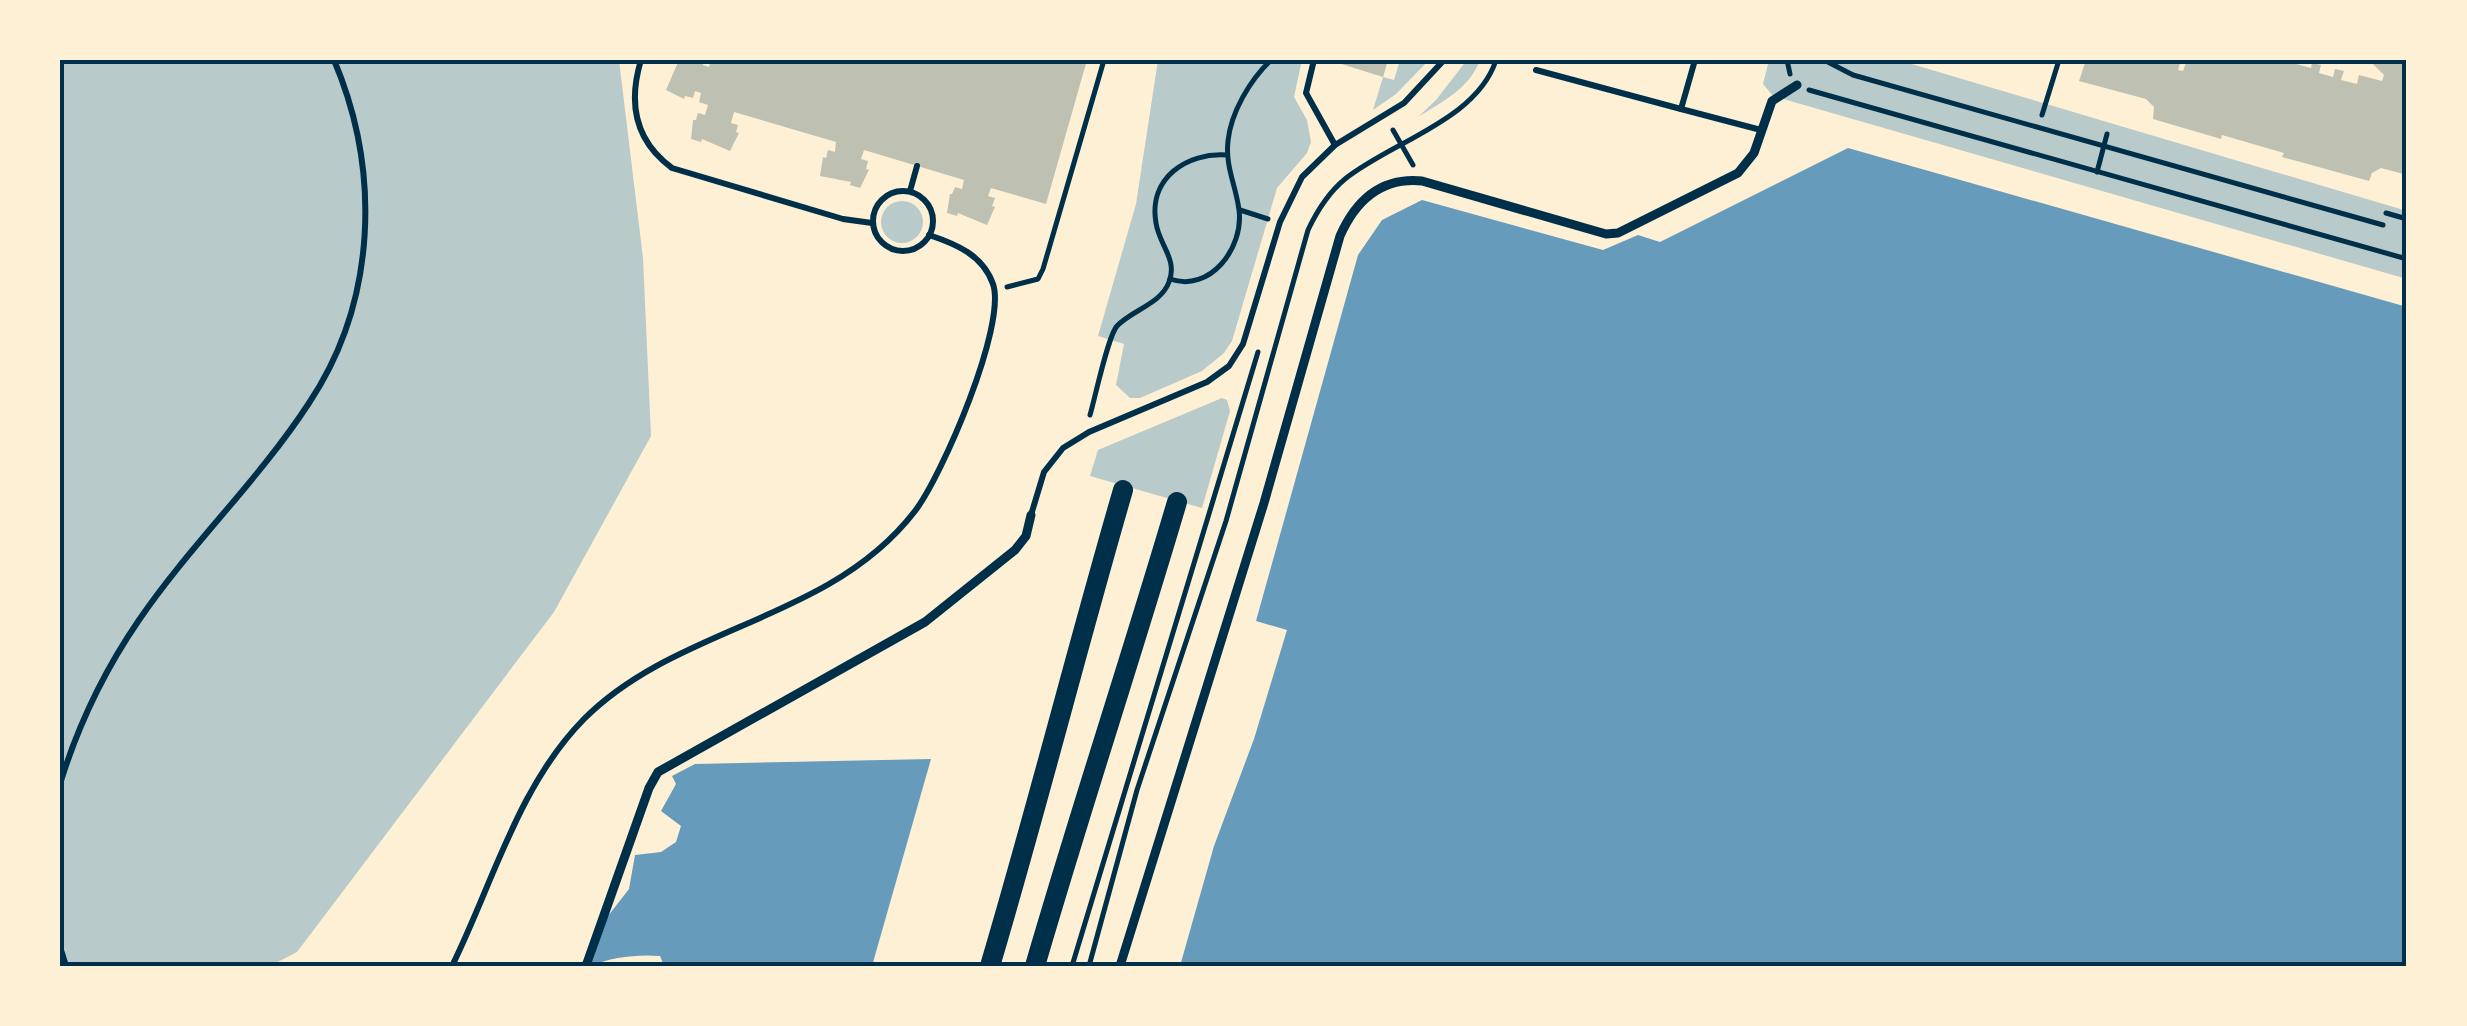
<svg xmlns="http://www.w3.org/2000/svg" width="2467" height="1026" viewBox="0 0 2467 1026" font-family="Raleway,sans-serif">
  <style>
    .green { fill: #b9caca }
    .water { fill: #669bbc }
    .building { fill: #bec0b2 }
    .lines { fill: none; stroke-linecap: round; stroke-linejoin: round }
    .path { stroke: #003049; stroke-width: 5 }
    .service { stroke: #003049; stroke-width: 6 }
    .pedestrian { stroke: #003049; stroke-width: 9 }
    .primary { stroke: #003049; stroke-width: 20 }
    .neatline { fill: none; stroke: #003049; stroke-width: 4 }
  </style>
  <rect width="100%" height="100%" fill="#fdf0d5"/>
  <g class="green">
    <path d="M60 60H619L643 258 651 436 554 612 297 952 270 966H60Z"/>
    <path d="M1158 60H1302L1294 97 1307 120 1311 142 1307 153 1277 188 1232 341 1224 353 1202 371 1140 398H1130L1116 385 1124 344 1098 336 1136 204Z"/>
    <path d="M1400 60H1429L1396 94 1373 110 1383 77 1394 80Z"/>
    <path d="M1467 60H1480C1469 89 1443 101 1418 117L1436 100Z"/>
    <path d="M1769 60H1898L2407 211V279L1773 96 1763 84Z"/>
    <circle cx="902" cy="222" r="21"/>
    <path d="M1222 398 1227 400 1230 411 1202 508 1090 476 1098 450Z"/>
  </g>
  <g class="water">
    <path d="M1848 148 2407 307V966H1180L1214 846 1254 739 1287 630 1256 621 1358 255 1382 220 1422 200 1603 250 1638 235 1660 242Z"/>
    <path d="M931 759 872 966H664L660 956C639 954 610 957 591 966L608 916 629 889 635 855 661 852 676 842 681 826 661 811 676 784 672 776 695 764Z"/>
  </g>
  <g class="building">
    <path d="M679 60H704L703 65 709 67 711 60H1087L1046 204 991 188 988 196 995 198 992 206 995 207 987 225 958 213 957 216 947 213 950 194H952L955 187 962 189 964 180 864 150 861 159 868 161 866 169 869 170 860 188 850 185 851 182 820 176 823 157 826 158 828 150 835 152 836 142 734 112 731 123 738 125 736 132 739 133 730 151 702 139 701 142 691 139 693 120H696L698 113 705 115 708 105 699 102 701 93 695 91 693 98 685 96 684 99 666 90Z"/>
    <path d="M1329 60H1388L1383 77Z"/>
    <path d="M2086 60H2181L2178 70 2183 71 2187 60H2297L2296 64 2311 68 2312 63 2321 65 2319 73 2333 77 2335 69 2344 71 2341 80 2357 84 2359 75 2382 81 2384 75 2369 60H2407V175L2381 168 2372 173 2369 181 2282 157 2284 153 2222 135 2221 139 2153 119 2154 107 2146 99 2079 81Z"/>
  </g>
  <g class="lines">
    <g class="path">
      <path d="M1787 60 1790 74"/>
      <path d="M1824 60 1853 75 2383 225"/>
      <path d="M1809 90 2407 259"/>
      <path d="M2042 115 2059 60"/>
      <path d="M1393 130 1413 165"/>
      <path d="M2097 172 2107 134"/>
      <path d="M1240 210 1268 219"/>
      <path d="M2386 213 2407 219"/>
      <path d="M1170 279C1210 293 1244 248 1239 210 1236 186 1225 166 1228 141 1231 112 1250 80 1271 60"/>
      <path d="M1007 287 1038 279 1043 269 1104 60"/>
      <path d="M1090 415C1095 398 1108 336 1117 326 1132 310 1161 304 1169 282 1178 259 1159 245 1156 223 1148 178 1187 152 1227 155"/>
      <path d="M1072 966 1258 352"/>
      <path d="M1089 966 1137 790 1226 521 1308 230C1317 211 1328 193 1345 179 1391 142 1477 120 1496 60"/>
    </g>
    <g class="service">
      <path d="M641 60C628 103 635 141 672 168L843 219 872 223"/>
      <path d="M1314 60 1306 93 1335 145"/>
      <path d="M1536 70 1681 109 1695 60"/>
      <path d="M1681 109 1761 130"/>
      <circle cx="903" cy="221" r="30"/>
      <path d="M910 191 917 166"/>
      <path d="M1031 515 1044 472 1063 448 1089 432 1207 382 1229 366 1243 344 1280 222 1302 177 1335 145 1404 103 1444 60"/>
      <path d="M60 784C78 725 104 671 139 620 191 544 259 480 309 403 377 301 381 171 334 60"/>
      <path d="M60 947 66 966"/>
      <path d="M452 966C493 883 518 786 584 719 652 651 748 631 829 584 862 565 892 541 915 511 942 476 1007 325 993 284 983 255 956 244 929 235"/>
    </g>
    <g class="pedestrian">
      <path d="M586 966 649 788 658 772 925 622 1015 550 1026 536 1031 515"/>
      <path d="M1120 966 1264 503 1340 236C1356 200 1381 177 1422 181L1606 234 1618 233 1738 173 1754 153 1772 101 1797 85"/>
    </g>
    <g class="primary">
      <path d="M990 966C1037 808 1077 648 1123 490"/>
      <path d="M1035 966C1080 811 1131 658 1177 502"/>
    </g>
  </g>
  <rect width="2467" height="1026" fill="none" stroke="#fdf0d5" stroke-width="125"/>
  <rect x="62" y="62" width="2342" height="902" class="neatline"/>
</svg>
